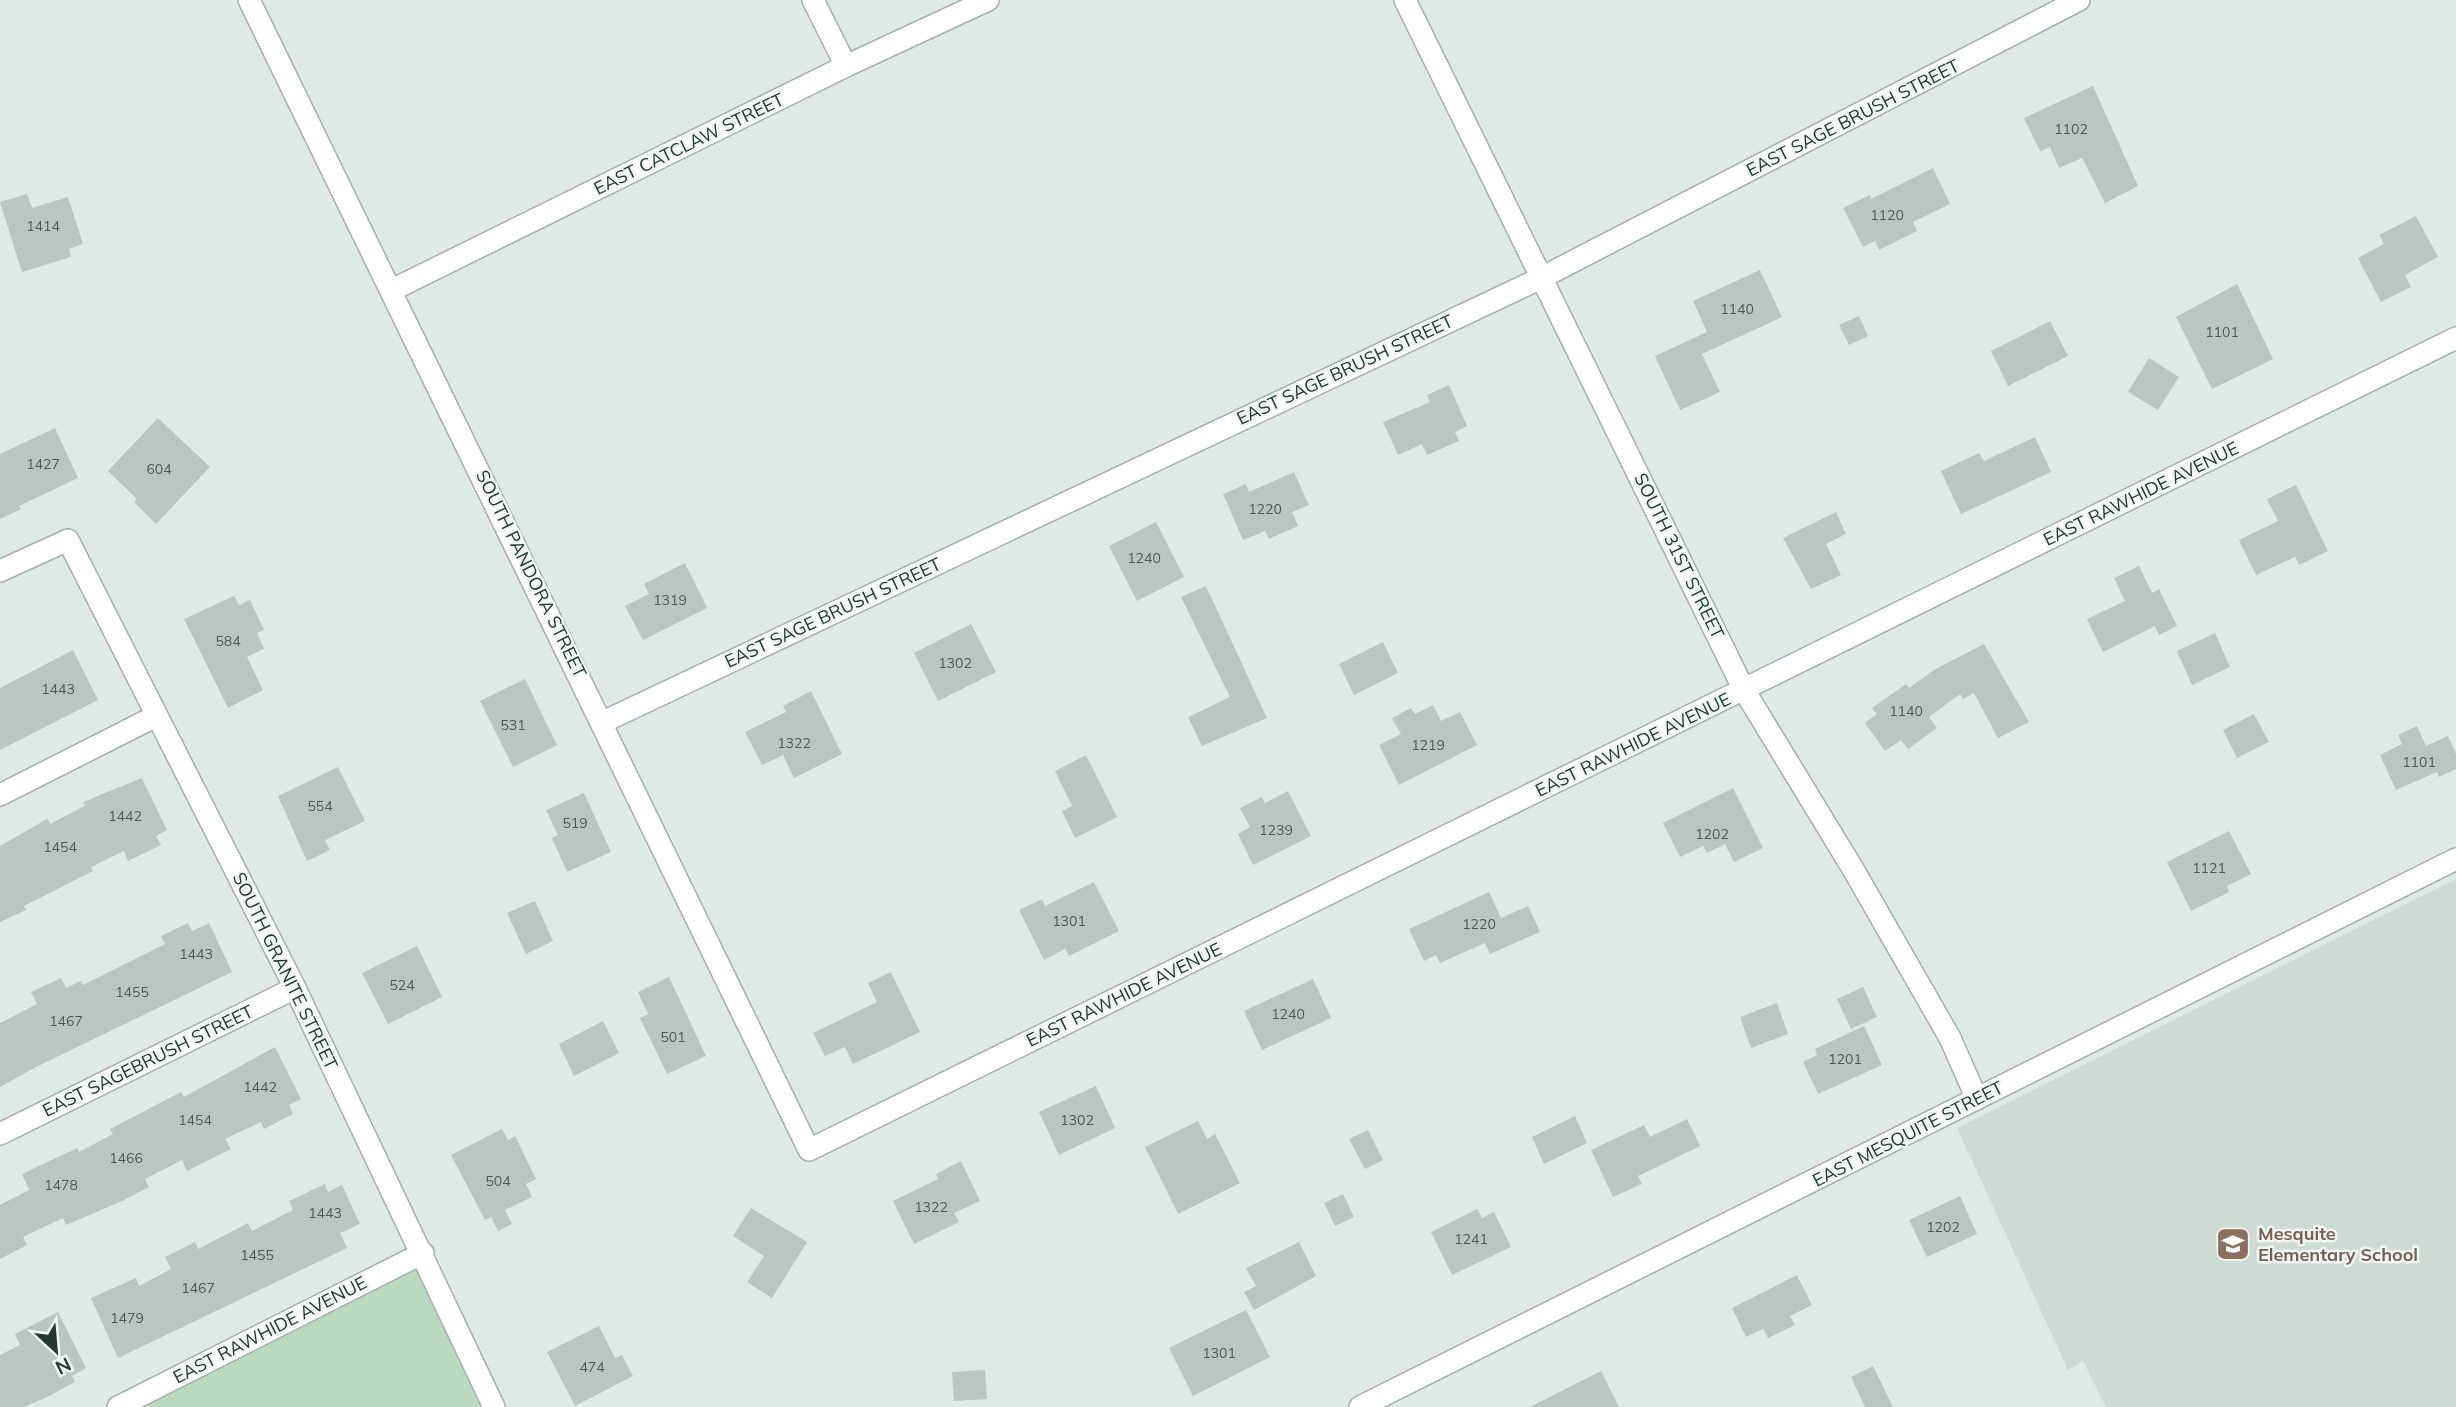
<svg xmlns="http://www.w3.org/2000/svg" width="2456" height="1407" viewBox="0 0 2456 1407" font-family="Mulish,sans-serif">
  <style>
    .built { fill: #cedad4 }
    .green { fill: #b9dac0 }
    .building { fill: #b8c7c1 }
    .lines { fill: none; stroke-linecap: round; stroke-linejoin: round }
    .street-casing { stroke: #a3b1ab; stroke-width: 24 }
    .street { stroke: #fff; stroke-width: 21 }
    .labels { text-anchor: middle; stroke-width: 5; stroke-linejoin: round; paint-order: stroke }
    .number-label { font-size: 14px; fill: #475c55 }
    .street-label { font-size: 18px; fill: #213931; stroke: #f0f7f3 }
    .education-label { font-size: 18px; font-weight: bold; fill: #785e54; stroke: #f0f7f3; text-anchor: start }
  </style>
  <rect width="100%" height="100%" fill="#e0eae5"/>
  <path class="built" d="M2456 879V1407H2106L2083 1361 2068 1370 1957 1128Z"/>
  <path class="green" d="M423 1253 494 1407H130Z"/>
  <g class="building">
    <path d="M2093 86 2138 186 2105 203 2082 158 2059 168 2050 147 2040 151 2024 118Z"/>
    <path d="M1933 168 1950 204 1913 222 1917 231 1879 250 1875 241 1863 247 1843 208 1870 195 1871 199Z"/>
    <path d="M27 194 32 208 68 197 83 244 69 249 71 257 22 272 0 202Z"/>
    <path d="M2416 216 2438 257 2405 275 2411 287 2381 302 2358 258 2384 244 2379 235Z"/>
    <path d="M1760 270 1782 317 1702 354 1720 392 1680 410 1655 356 1707 332 1693 301Z"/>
    <path d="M2237 284 2273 359 2212 389 2176 317Z"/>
    <path d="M1859 316 1868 336 1849 345 1839 325Z"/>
    <path d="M2050 321 2068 356 2008 386 1991 351Z"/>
    <path d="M2149 358 2179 377 2158 410 2128 392Z"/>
    <path d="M1449 385 1467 426 1455 432 1459 441 1427 455 1422 444 1398 455 1383 422 1430 402 1427 395Z"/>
    <path d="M158 418 210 467 156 524 134 502 137 499 108 471Z"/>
    <path d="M55 428 78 478 19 506 21 509 0 519V454Z"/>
    <path d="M2035 437 2051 472 1961 514 1941 471 1979 453 1984 461Z"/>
    <path d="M1294 472 1309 505 1292 512 1298 526 1269 539 1265 531 1243 540 1223 494 1246 484 1249 492Z"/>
    <path d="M2296 485 2328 551 2299 565 2295 557 2256 575 2239 540 2278 521 2267 499Z"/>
    <path d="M1836 512 1846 534 1826 544 1841 575 1811 589 1783 538Z"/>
    <path d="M1156 522 1184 577 1137 601 1109 546Z"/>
    <path d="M685 563 707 608 643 640 625 606 649 594 644 584Z"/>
    <path d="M2139 566 2152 593 2159 589 2177 626 2159 635 2155 626 2103 652 2087 619 2125 601 2114 578Z"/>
    <path d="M1206 586 1267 718 1202 746 1188 717 1230 697 1181 597Z"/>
    <path d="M234 596 239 605 250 600 264 630 257 633 264 649 247 657 263 690 228 708 184 619Z"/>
    <path d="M971 624 996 672 938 701 914 653Z"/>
    <path d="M2215 633 2230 667 2192 685 2177 651Z"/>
    <path d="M1383 642 1398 673 1354 695 1339 664Z"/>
    <path d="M1984 644 2029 722 1998 738 1974 693 1963 699 1960 694 1929 717 1937 728 1908 749 1901 740 1885 751 1865 723 1877 714 1872 708 1906 684 1909 688 1934 670Z"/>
    <path d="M73 650 98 700 0 750V688Z"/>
    <path d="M525 679 557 745 513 767 480 701Z"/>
    <path d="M811 691 842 754 794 778 783 755 762 765 745 732 786 712 783 706Z"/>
    <path d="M1433 705 1441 721 1460 712 1477 745 1399 785 1379 745 1401 734 1392 718 1411 708 1415 714Z"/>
    <path d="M2254 714 2269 742 2237 758 2223 730Z"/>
    <path d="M2417 726 2426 746 2448 736 2456 754V769L2439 777 2437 772 2396 790 2380 755 2402 744 2398 735Z"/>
    <path d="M1086 755 1117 817 1075 838 1062 811 1072 806 1055 771Z"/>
    <path d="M338 767 365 821 325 840 330 850 307 861 278 796Z"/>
    <path d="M142 778 167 830 156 836 161 845 128 861 124 851 91 867 93 871 24 906 26 910 0 922V846L47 819 50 824 85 806 83 802Z"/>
    <path d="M1733 788 1763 848 1734 862 1725 844 1707 853 1703 846 1680 857 1663 823Z"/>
    <path d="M1288 791 1311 836 1253 865 1238 834 1250 827 1240 808 1262 797 1265 803Z"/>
    <path d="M584 793 611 852 567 872 552 838 558 835 546 810Z"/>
    <path d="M2229 831 2251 874 2227 886 2229 892 2191 911 2167 862Z"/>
    <path d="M1094 882 1119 931 1069 956 1065 949 1044 960 1019 910 1042 899 1045 906Z"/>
    <path d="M1489 892 1501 918 1528 906 1540 932 1490 954 1485 943 1440 963 1436 955 1424 961 1409 929Z"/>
    <path d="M535 901 553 941 526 954 507 913Z"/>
    <path d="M188 923 192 931 209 923 232 972 36 1067 0 1087V1023L37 1004 31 992 61 978 66 988 81 981 83 985 165 944 161 936Z"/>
    <path d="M417 946 442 997 388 1024 362 973Z"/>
    <path d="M891 972 920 1032 853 1064 845 1047 825 1056 813 1033 877 1002 868 983Z"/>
    <path d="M669 977 706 1056 667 1074 640 1018 648 1014 638 992Z"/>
    <path d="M1313 979 1331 1018 1262 1050 1244 1011Z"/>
    <path d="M1863 987 1877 1017 1851 1029 1837 999Z"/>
    <path d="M1777 1003 1788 1034 1751 1048 1740 1017Z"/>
    <path d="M603 1021 619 1053 574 1076 559 1044Z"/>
    <path d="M1864 1026 1882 1065 1818 1094 1803 1062 1817 1055 1815 1049Z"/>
    <path d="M275 1047 301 1099 289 1105 293 1114 264 1129 261 1122 225 1139 231 1149 187 1171 182 1160 145 1179 149 1187 122 1201 66 1225 63 1218 23 1237 27 1245 0 1259V1205L29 1190 22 1174 77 1148 79 1152 113 1134 110 1129 181 1092 184 1097Z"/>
    <path d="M1096 1086 1115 1128 1059 1155 1039 1112Z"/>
    <path d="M1575 1116 1587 1143 1544 1164 1532 1137Z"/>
    <path d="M1687 1119 1700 1146 1638 1176 1642 1184 1613 1197 1591 1150 1644 1125 1650 1137Z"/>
    <path d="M1198 1121 1207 1139 1215 1134 1240 1183 1178 1214 1145 1147Z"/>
    <path d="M502 1129 508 1140 515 1136 536 1179 526 1184 532 1197 505 1210 512 1224 498 1231 491 1217 485 1220 451 1155Z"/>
    <path d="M1368 1130 1383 1160 1365 1169 1349 1139Z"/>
    <path d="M961 1161 980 1201 954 1213 959 1222 914 1244 893 1201 938 1179 936 1174Z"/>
    <path d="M325 1184 328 1192 342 1185 360 1224 340 1233 347 1248 118 1358 91 1298 136 1278 139 1286 171 1269 165 1257 195 1242 198 1249 248 1223 252 1231 293 1210 289 1201Z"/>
    <path d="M1343 1194 1354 1217 1335 1226 1324 1203Z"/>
    <path d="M1960 1196 1977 1234 1927 1257 1909 1220Z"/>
    <path d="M751 1208 807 1242 772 1298 747 1282 764 1256 733 1236Z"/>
    <path d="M1477 1209 1482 1218 1494 1212 1511 1247 1452 1275 1431 1232Z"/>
    <path d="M1299 1242 1316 1276 1254 1310 1244 1292 1256 1286 1246 1268Z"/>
    <path d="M1797 1275 1812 1305 1790 1316 1795 1325 1768 1338 1763 1329 1746 1337 1732 1308Z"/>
    <path d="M1246 1310 1270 1357 1193 1396 1169 1348Z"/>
    <path d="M58 1312 86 1368 72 1376 75 1382 47 1397 24 1407H0V1355L20 1345 15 1334Z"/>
    <path d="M599 1326 615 1358 622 1355 633 1376 575 1406 547 1352Z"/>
    <path d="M1873 1366 1893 1407H1865L1851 1377Z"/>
    <path d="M985 1370 987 1399 954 1401 952 1372Z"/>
    <path d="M1601 1371 1619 1407H1530Z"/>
  </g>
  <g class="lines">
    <g class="street-casing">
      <g id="street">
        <path d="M249 0 809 1150 2456 338"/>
        <path d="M813 0 846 66"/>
        <path d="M1405 0 1744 690 1853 869 1950 1038 1977 1099"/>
        <path d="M392 290 846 66 988 0"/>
        <path d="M0 571 68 540 295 988 494 1407"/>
        <path d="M603 722 1541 278 2079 0"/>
        <path d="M0 795 156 716"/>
        <path d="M0 1134 295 988"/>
        <path d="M118 1407 423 1253"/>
        <path d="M1360 1407 2456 859"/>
      </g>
    </g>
    <use href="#street" class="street"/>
  </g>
  <defs>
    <g id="school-square" transform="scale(1.75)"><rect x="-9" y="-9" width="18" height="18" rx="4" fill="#8d6e63" stroke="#f0f7f3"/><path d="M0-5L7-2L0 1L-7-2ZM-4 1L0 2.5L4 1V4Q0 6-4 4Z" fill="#fff"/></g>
  </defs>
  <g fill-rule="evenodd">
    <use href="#school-square" x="2233" y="1244"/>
  </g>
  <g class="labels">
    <g class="number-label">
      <text x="2071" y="134">1102</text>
      <text x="1887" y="220">1120</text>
      <text x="43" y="231">1414</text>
      <text x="1737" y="314">1140</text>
      <text x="2222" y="337">1101</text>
      <text x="43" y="469">1427</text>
      <text x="159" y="474">604</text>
      <text x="1265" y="514">1220</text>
      <text x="1144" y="563">1240</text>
      <text x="670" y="605">1319</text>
      <text x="228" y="646">584</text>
      <text x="955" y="668">1302</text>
      <text x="58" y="694">1443</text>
      <text x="1906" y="716">1140</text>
      <text x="513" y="730">531</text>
      <text x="794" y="748">1322</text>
      <text x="1428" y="750">1219</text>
      <text x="2419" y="767">1101</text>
      <text x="320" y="811">554</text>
      <text x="125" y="821">1442</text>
      <text x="575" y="828">519</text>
      <text x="1276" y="835">1239</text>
      <text x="1712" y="839">1202</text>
      <text x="60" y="852">1454</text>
      <text x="2209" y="873">1121</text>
      <text x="1069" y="926">1301</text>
      <text x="1479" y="929">1220</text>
      <text x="196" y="959">1443</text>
      <text x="402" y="990">524</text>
      <text x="132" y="997">1455</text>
      <text x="1288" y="1019">1240</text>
      <text x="66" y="1026">1467</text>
      <text x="673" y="1042">501</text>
      <text x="1845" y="1064">1201</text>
      <text x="260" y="1092">1442</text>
      <text x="195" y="1125">1454</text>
      <text x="1077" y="1125">1302</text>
      <text x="126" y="1163">1466</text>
      <text x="498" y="1186">504</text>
      <text x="61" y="1190">1478</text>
      <text x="931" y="1212">1322</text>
      <text x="325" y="1218">1443</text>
      <text x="1943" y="1232">1202</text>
      <text x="1471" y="1244">1241</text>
      <text x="257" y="1260">1455</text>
      <text x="198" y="1293">1467</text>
      <text x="127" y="1323">1479</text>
      <text x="1219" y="1358">1301</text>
      <text x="592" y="1372">474</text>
    </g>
    <g class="street-label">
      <text transform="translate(1853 118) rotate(-27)" y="6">EAST SAGE BRUSH STREET</text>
      <text transform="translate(689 144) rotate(-26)" y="6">EAST CATCLAW STREET</text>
      <text transform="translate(1345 370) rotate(-25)" y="6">EAST SAGE BRUSH STREET</text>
      <text transform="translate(2141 494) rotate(-26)" y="6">EAST RAWHIDE AVENUE</text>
      <text transform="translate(1679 556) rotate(64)" y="6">SOUTH 31ST STREET</text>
      <text transform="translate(531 574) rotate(64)" y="6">SOUTH PANDORA STREET</text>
      <text transform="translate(833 613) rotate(-25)" y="6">EAST SAGE BRUSH STREET</text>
      <text transform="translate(1633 745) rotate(-26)" y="6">EAST RAWHIDE AVENUE</text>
      <text transform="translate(285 971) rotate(64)" y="6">SOUTH GRANITE STREET</text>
      <text transform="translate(1124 995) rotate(-26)" y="6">EAST RAWHIDE AVENUE</text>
      <text transform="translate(148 1061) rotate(-26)" y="6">EAST SAGEBRUSH STREET</text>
      <text transform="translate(1908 1134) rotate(-27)" y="6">EAST MESQUITE STREET</text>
      <text transform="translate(270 1330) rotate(-27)" y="6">EAST RAWHIDE AVENUE</text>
    </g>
    <g class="education-label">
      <text x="2258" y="1240">Mesquite<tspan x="2258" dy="21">Elementary School</tspan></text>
    </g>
  </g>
  <g transform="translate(56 1351) rotate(154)" stroke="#f0f7f3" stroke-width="5" paint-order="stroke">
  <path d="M0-5L12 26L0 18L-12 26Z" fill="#213931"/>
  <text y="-10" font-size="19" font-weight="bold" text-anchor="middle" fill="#213931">N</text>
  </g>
</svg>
